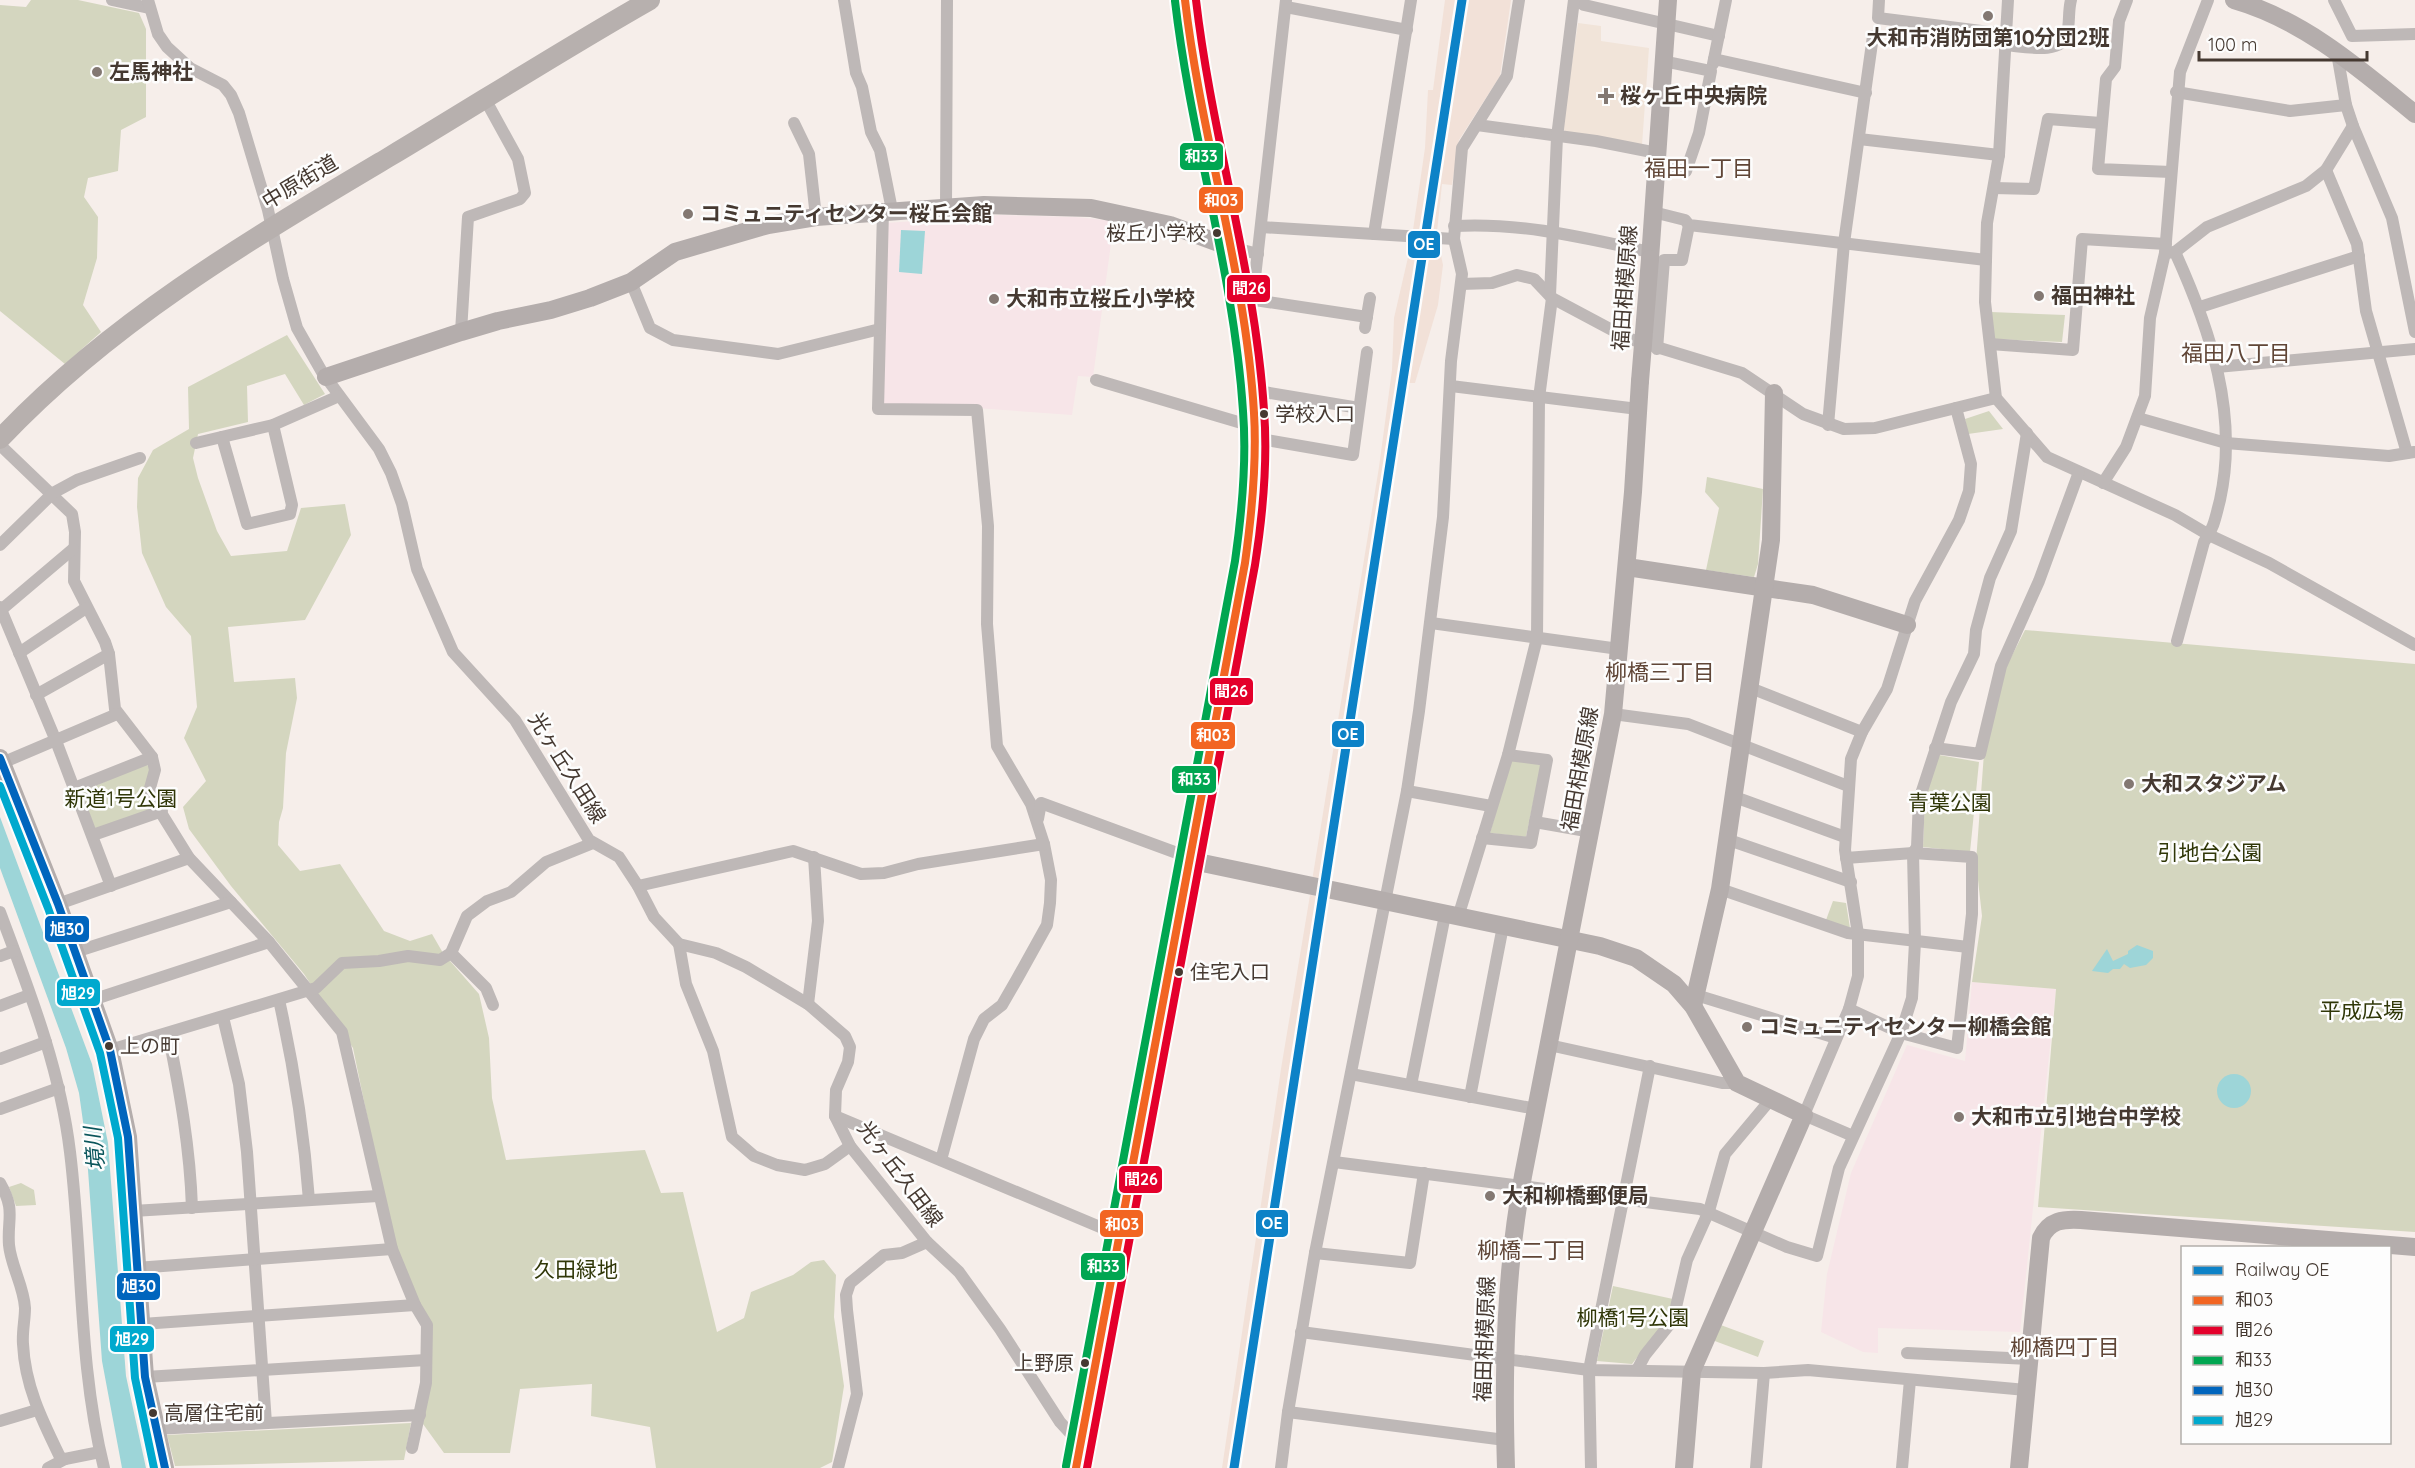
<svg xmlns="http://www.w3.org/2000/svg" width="2415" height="1468" viewBox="0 0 2415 1468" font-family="Quicksand,'Noto Sans JP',sans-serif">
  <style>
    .built { fill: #f2e1d8 }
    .education { fill: #f7e5e8 }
    .medical { fill: #f1e4d9 }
    .green { fill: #d4d6bf }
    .water { fill: #9dd5d8 }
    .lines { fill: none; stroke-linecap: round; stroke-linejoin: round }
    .street { stroke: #beb8b7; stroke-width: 12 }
    .secondary { stroke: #b4adac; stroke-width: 18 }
    .primary { stroke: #b7b0ae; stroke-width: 20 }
    .highway { stroke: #b2aaa9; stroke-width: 22 }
    .secondary-bridge { stroke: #b4adac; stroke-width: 18 }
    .bus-1-casing { stroke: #fdfdfd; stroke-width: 12 }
    .bus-2-casing { stroke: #fdfdfd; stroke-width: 12 }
    .bus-3-casing { stroke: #fdfdfd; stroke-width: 12 }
    .bus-4-casing { stroke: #fdfdfd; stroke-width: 12 }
    .bus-5-casing { stroke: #fdfdfd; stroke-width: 12 }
    .bus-1 { stroke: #f26522; stroke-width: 8 }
    .bus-2 { stroke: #e4002b; stroke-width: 8 }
    .bus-3 { stroke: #00a651; stroke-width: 8 }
    .bus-4 { stroke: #0065bd; stroke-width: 8 }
    .bus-5 { stroke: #00a9ce; stroke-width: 8 }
    .rail-1-casing { stroke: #fdfdfd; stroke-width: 14 }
    .rail-1 { stroke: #0d82c7; stroke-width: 9 }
    .poi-dot { fill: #837872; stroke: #fdfdfd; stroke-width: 2 }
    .bus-dot { fill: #453931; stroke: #fdfdfd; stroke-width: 2 }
    .labels { text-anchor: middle; stroke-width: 5; stroke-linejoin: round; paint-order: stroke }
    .bus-label { font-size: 20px; fill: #453931; stroke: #fdfdfd; text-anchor: start }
    .poi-label { font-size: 21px; font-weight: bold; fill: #453931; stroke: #fdfdfd; text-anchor: start }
    .street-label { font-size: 21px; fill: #453931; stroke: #fdfdfd }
    .park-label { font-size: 21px; fill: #303708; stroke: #fdfdfd }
    .neighbourhood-label { font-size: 22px; fill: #604637; stroke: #fdfdfd }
    .water-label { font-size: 22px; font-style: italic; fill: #0a555b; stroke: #fdfdfd }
    .line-badge { stroke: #fdfdfd; stroke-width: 2 }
    .badge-label { font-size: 16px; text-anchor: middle; font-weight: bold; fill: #fff }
  </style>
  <rect width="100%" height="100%" fill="#f6eeea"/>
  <g class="built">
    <path d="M1445 0H1511L1500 76 1459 140 1452 185 1442 184 1437 232 1413 230 1425 148 1428 90H1433Z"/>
    <path d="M1412 240 1438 241 1443 265 1438 305 1415 383H1408L1330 884 1312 881 1379 467 1392 370 1394 318Z"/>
    <path d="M1310 895 1328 898 1244 1432 1241 1468H1222L1281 1069Z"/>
  </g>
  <g class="education">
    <path d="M1001 215 1076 217 1114 221 1093 377 1078 376 1072 415 976 408H880L886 223Z"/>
    <path d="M1972 982 2056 989 2020 1332 1878 1328V1353L1863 1352 1821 1332 1827 1274 1851 1173 1907 1045 1965 1061Z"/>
  </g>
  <path class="medical" d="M1578 23 1601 26V41L1649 48 1642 145 1600 136 1567 133 1562 128Z"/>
  <g class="green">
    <path d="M31 0H78L139 13 146 29V117L121 130 118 171 88 178 84 197 98 217 97 258 83 305 101 332 65 364 0 311V5L26 7Z"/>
    <path d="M1991 312 2065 315 2062 342 1994 339Z"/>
    <path d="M287 335 325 394 304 405 285 374 247 386 248 422 198 434 193 458 198 478 217 531 231 556 287 551 301 508 345 504 351 535 305 620 228 627 234 682 295 678 297 698 286 753 283 808 279 822 278 845 300 871 340 864 384 931 410 941 432 934 443 953 479 994 489 1038 492 1098 506 1160 645 1150 661 1193 683 1192 717 1332 744 1318 751 1292 793 1275 811 1262 824 1260 836 1275 834 1317 844 1386 832 1462 820 1468H656L650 1427 591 1416 592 1384 520 1389 510 1453H444L423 1424 425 1335 396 1256 353 1048 304 974 231 886 189 829 183 807 206 781 184 738 197 707 191 636 166 607 142 553 137 507 138 478 153 450 189 429 188 387Z"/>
    <path d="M1989 411 2003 429 1968 434 1965 419Z"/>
    <path d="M1707 477 1763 489 1758 564 1754 577 1706 570 1719 508 1705 492Z"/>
    <path d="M2025 630 2415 664V1232L2038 1207 2056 989 1972 982 1982 916 1976 862 1984 753 2002 675Z"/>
    <path d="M1939 755 1979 762 1970 852 1923 847 1925 797Z"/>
    <path d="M1511 759 1541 765 1526 837 1490 833Z"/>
    <path d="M145 764 151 767 153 806 151 812 96 831 81 792Z"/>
    <path d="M1833 901 1846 903 1850 928 1826 920Z"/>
    <path d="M21 1183 34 1190 36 1205 16 1206 9 1187Z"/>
    <path d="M1613 1286 1673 1299 1668 1318 1632 1364 1597 1361Z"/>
    <path d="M1718 1324 1764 1341 1758 1357 1712 1340Z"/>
    <path d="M411 1423 404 1460 175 1466 167 1435Z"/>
  </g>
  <g class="water">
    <path d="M901 230 925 231 922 274 899 272Z"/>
    <path d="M0 817 92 1064 108 1143 126 1376 146 1468H122L102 1361 86 1143 79 1093 66 1048 0 868Z"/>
    <path d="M2137 945 2153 951V958L2146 965 2130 968 2124 964 2120 969H2113L2108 973 2092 971 2107 949 2113 961 2128 954V951Z"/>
    <circle cx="2234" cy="1091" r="17"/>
  </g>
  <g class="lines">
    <g class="street">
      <path d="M112 0 149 8"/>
      <path d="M148 0 158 34 167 47 190 68 223 85 231 95 239 113 268 210 283 279 297 328 322 372 379 449 391 473 402 504 417 569 453 652 515 720 589 840 619 857 638 886 654 917 679 944 716 953 746 967 808 1004 845 1036 850 1047 848 1062 836 1090 835 1116 850 1146 927 1242 959 1272 1000 1329 1060 1422 1071 1434 1081 1438"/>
      <path d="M844 0 856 73 862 87 871 132 880 150 892 210"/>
      <path d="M1577 0 1584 5 1719 36"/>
      <path d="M1879 0 1878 18 2005 34"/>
      <path d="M2008 0 1999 155 1987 223 1986 260 1985 302 1996 398 2047 457 2175 515 2209 535 2269 563 2415 645"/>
      <path d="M2127 0 2119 21 2115 67 2106 79 2098 169 2171 172"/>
      <path d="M2334 0 2352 36 2415 34"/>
      <path d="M1286 7 1407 30"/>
      <path d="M2005 45C2022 46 2062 56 2067 34 2070 23 2068 11 2071 0"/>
      <path d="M2337 53 2346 105 2353 126 2392 218 2415 332"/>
      <path d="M1714 59 1866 93"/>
      <path d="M1713 64 1726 0"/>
      <path d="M2176 92 2290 111 2346 105"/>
      <path d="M794 123 809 154 816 217"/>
      <path d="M1477 125 1596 141 1657 153"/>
      <path d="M1859 139 1999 155"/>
      <path d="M1656 166 1686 171 1699 133 1711 71 1663 61"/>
      <path d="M2326 170 2357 244 2366 311 2407 453"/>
      <path d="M1994 188 2034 189 2048 119 2101 123"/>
      <path d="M946 207 947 0"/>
      <path d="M883 211 878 409 977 410 988 526 987 624 997 746 1031 804 1044 844 1051 880 1050 903 1047 925 1017 979 1002 1005 984 1019 974 1039 941 1160"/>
      <path d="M1653 212 1685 220 1689 225 1986 260"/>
      <path d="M1454 226C1521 222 1585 238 1650 252"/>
      <path d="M1261 227 1454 239"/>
      <path d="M1374 234 1411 0"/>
      <path d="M1227 246 1258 254"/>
      <path d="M2175 252 2207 227 2306 186 2326 170 2353 126"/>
      <path d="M2165 253 2175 252C2210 329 2239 414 2220 500 2216 515 2214 529 2204 542L2177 641"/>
      <path d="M631 282 650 328 673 340 778 354 880 329"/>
      <path d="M1461 284 1492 283 1517 275 1534 279 1552 298 1627 338 1742 373 1803 414 1844 429 1875 428 1996 398"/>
      <path d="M1550 295 1557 137 1574 0"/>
      <path d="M1255 300 1367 317"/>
      <path d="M2200 307 2359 256"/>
      <path d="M1365 328 1370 298"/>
      <path d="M1249 331 1286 0"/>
      <path d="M461 332 468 217 520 199 525 193 518 159 485 99"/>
      <path d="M1990 344 2073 350 2082 239 2166 244"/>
      <path d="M1657 349 1664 260H1682L1689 225"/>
      <path d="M2217 367 2415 349"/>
      <path d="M1096 380 1255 427"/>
      <path d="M1451 386 1638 409"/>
      <path d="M1252 390 1359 408"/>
      <path d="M2138 418 2226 443 2389 456 2414 452"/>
      <path d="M1828 425 1844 243 1873 36"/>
      <path d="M222 437 247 524 290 514 292 505 273 425"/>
      <path d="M1255 438 1353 455 1367 352"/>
      <path d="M196 443 273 425 339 396"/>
      <path d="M0 445 72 514 75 532 74 581 105 642 109 654 115 709 152 757 155 770 150 788 153 800 189 858 269 942 342 1032 392 1249 415 1305 427 1325 426 1383 412 1448"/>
      <path d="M2103 483 2126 447 2145 396 2150 318 2165 253 2180 72 2208 0"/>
      <path d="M0 545 53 493 77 480 140 458"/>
      <path d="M0 607 56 741 111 886"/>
      <path d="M1 610 73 549"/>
      <path d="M1431 623 1619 649"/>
      <path d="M19 653 86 608"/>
      <path d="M1748 687 1862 732"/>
      <path d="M36 695 109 654"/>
      <path d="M1613 714 1688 724 1848 786"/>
      <path d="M1935 748 1980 754 2001 666 2039 581 2079 472"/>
      <path d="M2 763 117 714"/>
      <path d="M74 788 152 757"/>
      <path d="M1407 791 1491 806"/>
      <path d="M1732 796 1845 837"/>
      <path d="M1038 819 1041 803 1177 853 1188 860"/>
      <path d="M1535 822 1592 832"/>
      <path d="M93 835 162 811"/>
      <path d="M1482 838 1531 843 1547 760 1508 755"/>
      <path d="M1726 839 1851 882"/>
      <path d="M1846 858 1913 853 1972 857V914L1957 1048 1901 1033 1849 1009"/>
      <path d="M638 886 793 851 861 874 884 873 918 864 1044 844"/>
      <path d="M1720 889 1848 933 1968 947"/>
      <path d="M58 904 189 858"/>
      <path d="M0 912C29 990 60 1068 70 1152 83 1257 78 1364 104 1468"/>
      <path d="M1458 917 1508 755 1537 638 1539 398 1552 298"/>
      <path d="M679 944 686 984 713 1051 732 1137 754 1156 777 1165 805 1170 825 1164 850 1146"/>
      <path d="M75 952 231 902"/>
      <path d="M451 953 486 988 493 1005"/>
      <path d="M0 956 14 951"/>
      <path d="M1696 995 1836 1038"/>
      <path d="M92 1000 269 942"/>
      <path d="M279 1000C294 1067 304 1132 309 1200"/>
      <path d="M808 1004 818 921 814 857"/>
      <path d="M0 1006 29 995"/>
      <path d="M223 1017 239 1084 247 1152 266 1423"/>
      <path d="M168 1033C180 1092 190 1148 192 1208"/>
      <path d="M1549 1045 1722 1083H1737"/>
      <path d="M110 1050 316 988 342 963 379 961 408 956 440 960 451 953 467 916 487 901 511 892 546 862 593 843"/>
      <path d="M0 1059 46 1042"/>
      <path d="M1351 1074 1536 1109"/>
      <path d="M1411 1085 1445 915"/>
      <path d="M1470 1097 1503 926"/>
      <path d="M0 1109 59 1088"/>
      <path d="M835 1116 1119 1235"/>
      <path d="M1853 1136 1804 1115 1849 1009 1858 976V934L1845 850 1851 759 1862 732 1887 689 1915 601 1959 520 1969 491 1971 464 1956 408"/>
      <path d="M1334 1162 1700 1209 1787 1247 1817 1256 1839 1168 1901 1033 1912 998 1915 942 1913 853 1917 847 1919 800 1951 702 1974 654 1976 630 1990 578 2011 531 2027 433"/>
      <path d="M0 1183C16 1211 7 1218 9 1245 11 1266 24 1287 25 1308 25 1320 22 1332 23 1344 25 1386 42 1420 60 1457L65 1459 100 1452"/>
      <path d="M133 1211 378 1196"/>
      <path d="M1315 1253 1410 1263 1424 1173"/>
      <path d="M136 1268 392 1249"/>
      <path d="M142 1324 415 1305"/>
      <path d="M1301 1332 1589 1370 1764 1373 1808 1370 2026 1390"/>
      <path d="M1907 1353 2029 1359"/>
      <path d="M1637 1370 1645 1355 1673 1320 1687 1260 1709 1211 1725 1154 1771 1099"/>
      <path d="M145 1377 426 1360"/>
      <path d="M1288 1412 1505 1440"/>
      <path d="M0 1421 37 1410"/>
      <path d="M155 1429 420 1415"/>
      <path d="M48 1468 65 1459"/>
      <path d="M838 1468 857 1394 847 1310 846 1295 850 1283 884 1255 902 1253 927 1242"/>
      <path d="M1281 1468 1288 1412 1315 1253 1407 791 1419 711 1443 517 1451 361 1462 274 1454 239 1462 148 1507 76 1519 0"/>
      <path d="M1591 1468 1589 1370 1650 1066"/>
      <path d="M1756 1468 1764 1373"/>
      <path d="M1902 1468 1910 1380"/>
    </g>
    <g class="secondary">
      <path d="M2234 0C2304 20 2360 69 2415 114"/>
      <path d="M1650 259 1668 0"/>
      <path d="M326 377 461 332 498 321 551 310 590 298 631 282 675 252 768 225 816 217 984 205 1091 208 1170 225 1227 246"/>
      <path d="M1627 567 1813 595 1907 625"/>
      <path d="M0 758 58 904 110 1050 128 1137 145 1377 165 1468"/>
      <path d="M1188 860 1600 946 1636 958 1674 984 1693 1006 1737 1083 1804 1115 1692 1371 1684 1468"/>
      <path d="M1693 1006 1720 889 1771 540 1774 393"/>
      <path d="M1506 1468C1503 1370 1505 1273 1523 1176L1613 714 1633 492 1640 381"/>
      <path d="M2019 1468 2041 1238C2049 1220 2063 1219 2081 1220L2415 1247"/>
    </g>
    <path class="primary" d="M0 439C111 321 251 239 389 157 476 105 562 50 650 0"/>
    <path class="highway" d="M1076 1468 1245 563C1254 505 1258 449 1252 390 1239 259 1197 132 1185 0"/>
    <path class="secondary-bridge" d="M1640 381 1650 259"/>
    <g class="bus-1-casing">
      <path id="bus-1" d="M1076 1468 1245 563C1252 513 1257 463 1254 413 1246 275 1201 138 1185 0"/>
    </g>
    <g class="bus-2-casing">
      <path id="bus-2" d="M1087 1468 1255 565C1263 514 1268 462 1264 410 1255 272 1212 138 1196 0"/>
    </g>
    <g class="bus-3-casing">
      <path id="bus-3" d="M1066 1466 1235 561C1242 512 1247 461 1243 411 1234 273 1191 139 1175 1"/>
    </g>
    <g class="bus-4-casing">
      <path id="bus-4" d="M0 758 58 904 110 1050 128 1137 145 1377 165 1468"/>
    </g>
    <g class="bus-5-casing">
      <path id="bus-5" d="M0 786 48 908 100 1053 118 1138 135 1378 154 1468"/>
    </g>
    <use href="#bus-1" class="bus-1"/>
    <use href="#bus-2" class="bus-2"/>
    <use href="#bus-3" class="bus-3"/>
    <use href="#bus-4" class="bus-4"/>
    <use href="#bus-5" class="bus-5"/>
    <g class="rail-1-casing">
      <path id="rail-1" d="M1234 1468 1462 0"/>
    </g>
    <use href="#rail-1" class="rail-1"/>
  </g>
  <g class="poi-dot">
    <circle cx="1988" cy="16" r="6"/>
    <circle cx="97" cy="72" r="6"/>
    <path d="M1603 87h6v6h6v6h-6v6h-6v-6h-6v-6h6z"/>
    <circle cx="688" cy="214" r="6"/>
    <circle cx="2039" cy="296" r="6"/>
    <circle cx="994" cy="299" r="6"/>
    <circle cx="2129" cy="784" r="6"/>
    <circle cx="1747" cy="1027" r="6"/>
    <circle cx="1959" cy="1117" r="6"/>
    <circle cx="1490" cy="1196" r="6"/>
  </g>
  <g class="bus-dot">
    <circle cx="1217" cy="233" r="5"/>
    <circle cx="1264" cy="414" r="5"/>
    <circle cx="1179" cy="972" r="5"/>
    <circle cx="109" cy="1046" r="5"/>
    <circle cx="1085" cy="1363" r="5"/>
    <circle cx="153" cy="1413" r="5"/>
  </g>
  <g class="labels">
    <g class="bus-label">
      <text x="1206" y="240" text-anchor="end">桜丘小学校</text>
      <text x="1275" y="421">学校入口</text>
      <text x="1190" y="979">住宅入口</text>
      <text x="120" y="1053">上の町</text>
      <text x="1074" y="1370" text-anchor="end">上野原</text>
      <text x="164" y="1420">高層住宅前</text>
    </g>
    <g class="poi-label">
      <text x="1988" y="45" text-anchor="middle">大和市消防団第10分団2班</text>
      <text x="109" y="79">左馬神社</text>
      <text x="1620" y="103">桜ヶ丘中央病院</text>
      <text x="700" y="221">コミュニティセンター桜丘会館</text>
      <text x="2051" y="303">福田神社</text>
      <text x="1006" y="306">大和市立桜丘小学校</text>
      <text x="2141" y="791">大和スタジアム</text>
      <text x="1759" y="1034">コミュニティセンター柳橋会館</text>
      <text x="1971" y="1124">大和市立引地台中学校</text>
      <text x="1502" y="1203">大和柳橋郵便局</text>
    </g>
    <g class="street-label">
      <text transform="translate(300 182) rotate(-31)" y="7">中原街道</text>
      <text transform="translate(1625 288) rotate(-86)" y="7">福田相模原線</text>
      <text transform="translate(567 768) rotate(58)" y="7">光ヶ丘久田線</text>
      <text transform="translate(1580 769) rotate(-80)" y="7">福田相模原線</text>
      <text transform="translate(900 1174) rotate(53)" y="7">光ヶ丘久田線</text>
      <text transform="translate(1485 1339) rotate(-88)" y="7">福田相模原線</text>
    </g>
    <g class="park-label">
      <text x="121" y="806">新道1号公園</text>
      <text x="1950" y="810">青葉公園</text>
      <text x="2210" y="860">引地台公園</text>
      <text x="2362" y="1018">平成広場</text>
      <text x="576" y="1277">久田緑地</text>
      <text x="1633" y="1325">柳橋1号公園</text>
    </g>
    <g class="neighbourhood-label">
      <text x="1699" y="176">福田一丁目</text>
      <text x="2236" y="361">福田八丁目</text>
      <text x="1660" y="680">柳橋三丁目</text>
      <text x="1532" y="1258">柳橋二丁目</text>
      <text x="2065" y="1355">柳橋四丁目</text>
    </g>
    <g class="water-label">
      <text transform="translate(94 1149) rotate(-95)" y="8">境川</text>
    </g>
  </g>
  <g class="line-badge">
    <rect x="1179" y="142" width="45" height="29" rx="6" fill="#00a651"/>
    <rect x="1198" y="186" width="46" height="28" rx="6" fill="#f26522"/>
    <rect x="1407" y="230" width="34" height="29" rx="6" fill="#0d82c7"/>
    <rect x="1226" y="274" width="45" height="29" rx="6" fill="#e4002b"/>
    <rect x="1209" y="677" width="45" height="29" rx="6" fill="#e4002b"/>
    <rect x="1331" y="720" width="34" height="28" rx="6" fill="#0d82c7"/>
    <rect x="1190" y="721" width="46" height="29" rx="6" fill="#f26522"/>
    <rect x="1171" y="765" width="46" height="29" rx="6" fill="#00a651"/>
    <rect x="44" y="915" width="46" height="28" rx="6" fill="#0065bd"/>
    <rect x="56" y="978" width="45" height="29" rx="6" fill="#00a9ce"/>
    <rect x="1118" y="1165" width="45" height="29" rx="6" fill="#e4002b"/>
    <rect x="1255" y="1209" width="34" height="29" rx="6" fill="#0d82c7"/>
    <rect x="1099" y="1209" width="45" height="29" rx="6" fill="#f26522"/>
    <rect x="1080" y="1252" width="46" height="29" rx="6" fill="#00a651"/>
    <rect x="116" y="1272" width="45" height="29" rx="6" fill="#0065bd"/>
    <rect x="109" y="1325" width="46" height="28" rx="6" fill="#00a9ce"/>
  </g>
  <g class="badge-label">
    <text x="1201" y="162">和33</text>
    <text x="1221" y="206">和03</text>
    <text x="1424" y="250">OE</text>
    <text x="1249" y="294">間26</text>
    <text x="1231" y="697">間26</text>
    <text x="1348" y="740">OE</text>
    <text x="1213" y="741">和03</text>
    <text x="1194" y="785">和33</text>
    <text x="67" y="935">旭30</text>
    <text x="78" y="999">旭29</text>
    <text x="1141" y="1185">間26</text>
    <text x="1272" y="1229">OE</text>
    <text x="1122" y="1230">和03</text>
    <text x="1103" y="1272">和33</text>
    <text x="139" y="1292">旭30</text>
    <text x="132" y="1345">旭29</text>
  </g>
  <rect x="2181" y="1246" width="210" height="198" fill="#fdfdfd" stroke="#b3afab" stroke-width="1.5"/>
  <rect x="2193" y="1266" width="30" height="9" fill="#0d82c7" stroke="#b3afab" stroke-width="1.5"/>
  <text x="2235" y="1276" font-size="18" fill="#453931">Railway OE</text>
  <rect x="2193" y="1296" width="30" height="9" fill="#f26522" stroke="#b3afab" stroke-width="1.5"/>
  <text x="2235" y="1306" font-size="18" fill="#453931">和03</text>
  <rect x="2193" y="1326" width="30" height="9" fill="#e4002b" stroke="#b3afab" stroke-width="1.5"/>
  <text x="2235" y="1336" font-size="18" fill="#453931">間26</text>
  <rect x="2193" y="1356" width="30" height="9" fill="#00a651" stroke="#b3afab" stroke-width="1.5"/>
  <text x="2235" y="1366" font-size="18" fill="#453931">和33</text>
  <rect x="2193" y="1386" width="30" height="9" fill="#0065bd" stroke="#b3afab" stroke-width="1.5"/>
  <text x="2235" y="1396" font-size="18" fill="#453931">旭30</text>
  <rect x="2193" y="1416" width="30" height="9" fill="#00a9ce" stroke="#b3afab" stroke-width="1.5"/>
  <text x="2235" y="1426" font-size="18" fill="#453931">旭29</text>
  <path d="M2199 51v9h168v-9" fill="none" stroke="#453931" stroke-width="3"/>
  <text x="2208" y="51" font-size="18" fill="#453931" stroke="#fdfdfd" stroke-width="4.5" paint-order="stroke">100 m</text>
</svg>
